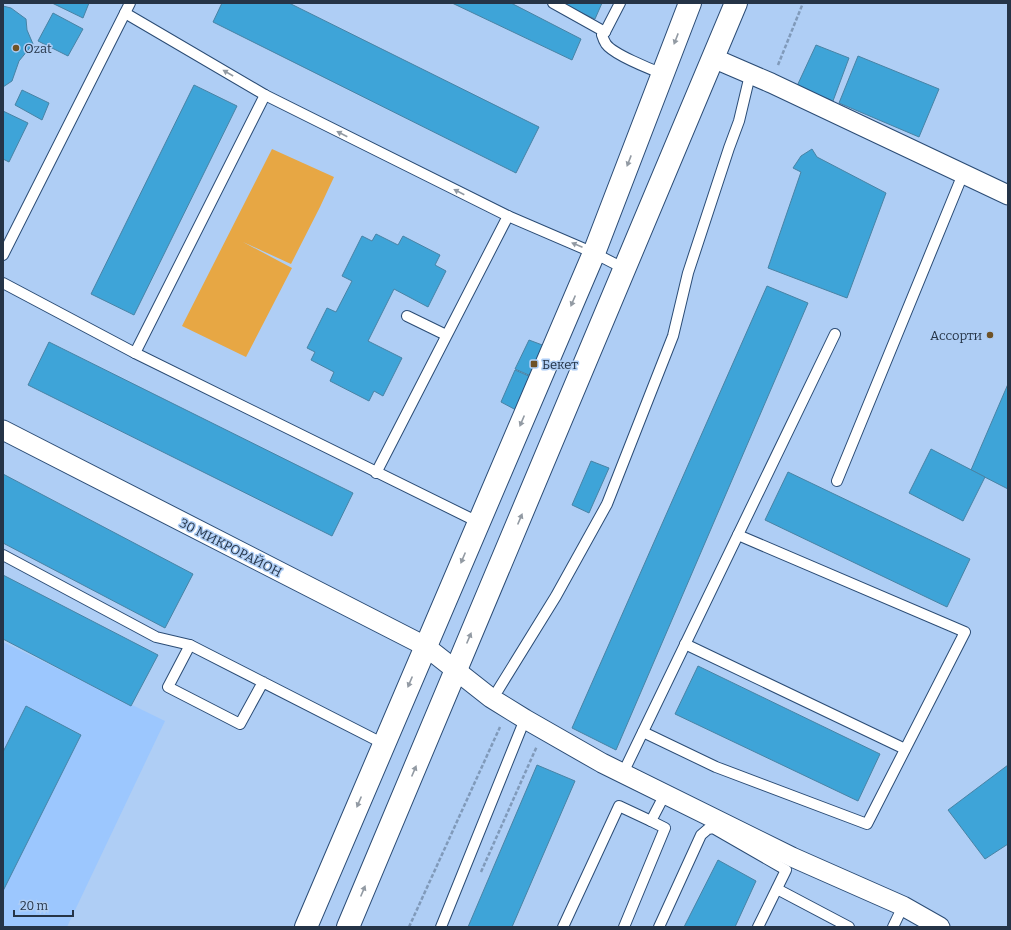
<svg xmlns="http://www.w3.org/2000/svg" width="1011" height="930" viewBox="0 0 1011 930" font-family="Bitter,serif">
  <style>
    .built { fill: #9cc7fe }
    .green { fill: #e7a744 }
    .building { fill: #3ea4d8; stroke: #4883a5 }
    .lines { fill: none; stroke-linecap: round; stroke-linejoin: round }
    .lane-casing { stroke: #2b4c75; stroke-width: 12 }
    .street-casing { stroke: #2b4c75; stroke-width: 21 }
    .secondary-casing { stroke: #2b4c75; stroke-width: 24 }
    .path { stroke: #809aba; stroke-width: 2.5; stroke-dasharray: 4 2; stroke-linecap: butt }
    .lane { stroke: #fff; stroke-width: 10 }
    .street { stroke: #fff; stroke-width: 19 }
    .secondary { stroke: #fff; stroke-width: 22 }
    .oneway { fill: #929aa3 }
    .poi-dot { fill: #6f5226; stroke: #afcef5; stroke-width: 1.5 }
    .labels { text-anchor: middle; stroke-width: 3; stroke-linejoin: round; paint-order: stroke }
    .poi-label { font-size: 13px; fill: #253447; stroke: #afcef5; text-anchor: start }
    .street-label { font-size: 13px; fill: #253447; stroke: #afcef5 }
  </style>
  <rect width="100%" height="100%" fill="#afcef5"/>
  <path class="built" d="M3 642 165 721 67 927H3Z"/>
  <path class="green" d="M272 149 334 177 320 207 291 264 243 242 292 268 246 357 182 326Z"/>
  <g class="building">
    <path d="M52 3H89L83 18Z"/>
    <path d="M222 3H289L539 127 516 173 213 22Z"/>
    <path d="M452 3H511L581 39 572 60Z"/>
    <path d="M561 3H602L595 19Z"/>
    <path d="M3 6 11 8 26 19 27 30 33 44 19 61 12 81 3 87Z"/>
    <path d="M53 13 83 29 68 56 38 41Z"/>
    <path d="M816 45 849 58 833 101 797 86Z"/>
    <path d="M858 56 939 89 919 137 839 103Z"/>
    <path d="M194 85 237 106 134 315 91 294Z"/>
    <path d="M22 90 49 103 42 120 15 105Z"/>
    <path d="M3 111 28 123 9 162 3 159Z"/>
    <path d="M812 149 817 157 886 193 847 298 768 268 801 172 793 168 801 156Z"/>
    <path d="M376 234 398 245 403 236 440 255 435 265 446 271 428 307 394 289 368 341 402 358 383 396 374 391 369 401 330 381 334 372 311 360 315 352 307 348 327 308 336 312 352 281 342 276 362 236 372 241Z"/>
    <path d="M767 286 808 303 616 750 572 728Z"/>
    <path d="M529 340 545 346 531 376 515 369Z"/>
    <path d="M49 342 353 493 332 536 28 385Z"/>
    <path d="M515 370 531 377 516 410 501 402Z"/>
    <path d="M1008 384V489L971 470Z"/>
    <path d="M931 449 985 477 963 521 909 493Z"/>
    <path d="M591 461 609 468 589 513 572 505Z"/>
    <path d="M788 472 970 559 947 607 765 520Z"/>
    <path d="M3 474 193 574 165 628 3 543Z"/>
    <path d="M3 575 158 655 131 706 3 639Z"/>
    <path d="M698 666 880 754 858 801 675 714Z"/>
    <path d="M26 706 81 735 3 891V752Z"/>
    <path d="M537 765 575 781 512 927H468Z"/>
    <path d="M1008 765V844L985 859 948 810Z"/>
    <path d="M718 860 756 881 735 927H684Z"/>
  </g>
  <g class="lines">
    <g class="lane-casing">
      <g id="lane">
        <path d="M553 3 605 32"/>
        <path d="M620 3 605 32 602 35C603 38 604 41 606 44 613 54 650 69 663 74"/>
        <path d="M125 13 265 95 508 216 594 253 625 269"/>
        <path d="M3 255 130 3"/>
        <path d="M3 283 135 353 478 522"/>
        <path d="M407 316 446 335"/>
        <path d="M135 353 265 95"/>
        <path d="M376 473 508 216"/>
        <path d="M837 481 963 174"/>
        <path d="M3 555 156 637 190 645"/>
        <path d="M685 644 905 749"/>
        <path d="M263 682 240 724 168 687 190 645 384 744"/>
        <path d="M491 698 498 690 556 596 607 504 673 336 688 273 729 148 739 121 750 75"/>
        <path d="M643 732 716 767 867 824 965 632 738 535"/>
        <path d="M623 773 835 334"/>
        <path d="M777 889 849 927"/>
        <path d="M441 927 525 719"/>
        <path d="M563 927 619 806 651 821"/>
        <path d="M624 927 665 828 651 821 665 794"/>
        <path d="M659 927 701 835 708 829 713 828 786 870 758 927"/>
        <path d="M893 927 903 906"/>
      </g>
    </g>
    <g class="street-casing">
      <g id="street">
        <path d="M713 58 771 83 1008 195"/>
        <path d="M3 430 425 646 491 698 525 719 602 763 792 857 903 906 940 927"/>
      </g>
    </g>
    <g class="secondary-casing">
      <g id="secondary">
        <path d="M306 927 594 253 690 3"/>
        <path d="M348 927 736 3"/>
      </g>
    </g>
    <g class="path">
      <path d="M778 65 803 3"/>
      <path d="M481 872 537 746"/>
      <path d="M409 927 500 727"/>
    </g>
    <use href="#lane" class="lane"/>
    <use href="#street" class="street"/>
    <use href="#secondary" class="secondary"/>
  </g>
  <defs><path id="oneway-solid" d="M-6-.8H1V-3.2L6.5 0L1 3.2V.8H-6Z"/></defs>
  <g class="oneway">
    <use href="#oneway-solid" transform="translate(676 39) rotate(111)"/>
    <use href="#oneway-solid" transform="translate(228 73) rotate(-150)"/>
    <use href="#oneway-solid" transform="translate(342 134) rotate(-153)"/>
    <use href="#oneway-solid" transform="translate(629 161) rotate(111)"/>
    <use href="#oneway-solid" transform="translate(459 192) rotate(-153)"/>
    <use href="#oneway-solid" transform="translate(577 245) rotate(-157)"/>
    <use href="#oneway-solid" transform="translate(573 301) rotate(113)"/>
    <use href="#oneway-solid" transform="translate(522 421) rotate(113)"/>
    <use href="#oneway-solid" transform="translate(520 519) rotate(-67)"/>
    <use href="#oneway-solid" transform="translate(463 558) rotate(113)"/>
    <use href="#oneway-solid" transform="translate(469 638) rotate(-67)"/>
    <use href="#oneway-solid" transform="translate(410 682) rotate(113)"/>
    <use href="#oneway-solid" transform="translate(414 771) rotate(-67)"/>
    <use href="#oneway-solid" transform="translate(359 802) rotate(113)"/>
    <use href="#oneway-solid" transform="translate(363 891) rotate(-67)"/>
  </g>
  <g class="poi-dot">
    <circle cx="16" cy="48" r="4"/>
    <circle cx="990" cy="335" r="4"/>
    <rect x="530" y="360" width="8" height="8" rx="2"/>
  </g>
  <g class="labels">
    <g class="poi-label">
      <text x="24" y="53">Ozat</text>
      <text x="982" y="340" text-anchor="end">Ассорти</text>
      <text x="542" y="369">Бекет</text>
    </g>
    <g class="street-label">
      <text transform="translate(231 547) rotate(27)" y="5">30 МИКРОРАЙОН</text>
    </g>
  </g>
  <rect width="1011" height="930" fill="none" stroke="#253447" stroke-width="8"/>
  <path d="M14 910v6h59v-6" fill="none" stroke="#253447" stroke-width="2"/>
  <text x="20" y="910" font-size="12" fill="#253447" stroke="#afcef5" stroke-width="3" paint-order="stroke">20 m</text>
</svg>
